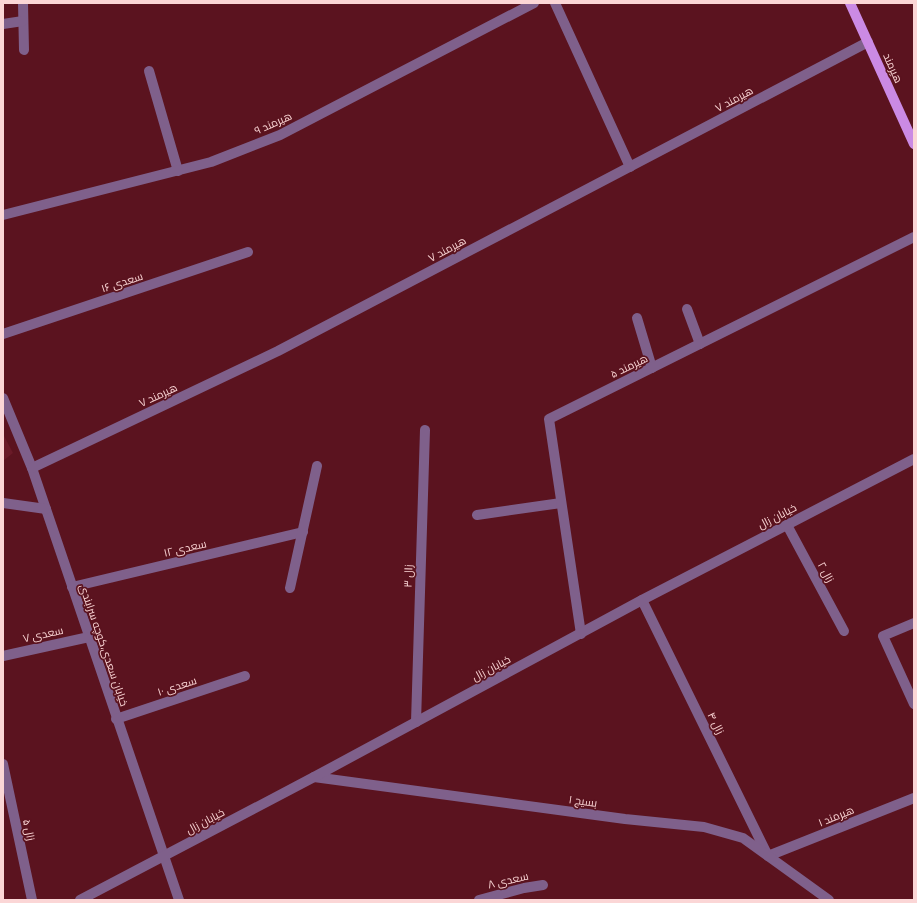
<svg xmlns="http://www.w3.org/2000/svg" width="917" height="903" viewBox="0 0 917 903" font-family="'Roboto Condensed',Cairo,sans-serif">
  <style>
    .built { fill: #6a1a28 }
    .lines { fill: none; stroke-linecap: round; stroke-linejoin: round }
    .minor { stroke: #7f608b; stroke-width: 10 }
    .major { stroke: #cb8ae4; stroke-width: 10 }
    .labels { text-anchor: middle; stroke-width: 3.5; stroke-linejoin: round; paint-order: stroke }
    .street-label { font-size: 11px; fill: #fbd6d6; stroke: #5b131f }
  </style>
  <rect width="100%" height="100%" fill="#5b131f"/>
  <path class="built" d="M3 434 13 453 3 461Z"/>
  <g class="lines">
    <g class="minor">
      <path d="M23 3 24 50"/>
      <path d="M555 3 630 167"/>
      <path d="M3 24 23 21"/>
      <path d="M149 71 178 171"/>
      <path d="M3 215 211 162 280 135 534 3"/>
      <path d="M687 309 700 344"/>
      <path d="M637 318 652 368"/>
      <path d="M3 334 248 252"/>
      <path d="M3 398 32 468 179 900"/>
      <path d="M32 468 278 351 868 42"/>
      <path d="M3 503 46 509"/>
      <path d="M477 515 561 503"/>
      <path d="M787 525 844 631"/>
      <path d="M72 587 303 532"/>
      <path d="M290 588 317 466"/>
      <path d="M642 600 768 856 914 798"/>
      <path d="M914 623 883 636 914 704"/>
      <path d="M581 634 549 419 914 237"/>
      <path d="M3 656 89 637"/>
      <path d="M116 719 245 676"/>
      <path d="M416 722 425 430"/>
      <path d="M3 764 32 900"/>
      <path d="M314 777 625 819 704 827 743 838 829 900"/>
      <path d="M80 900 314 777 642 600 914 459"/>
      <path d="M479 900 524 888 543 885"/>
    </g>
    <path class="major" d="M850 3 914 144"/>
  </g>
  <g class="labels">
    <g class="street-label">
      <text transform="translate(893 68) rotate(66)" y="4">هیرمند</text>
      <text transform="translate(734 99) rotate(-28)" y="4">هیرمند ٧</text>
      <text transform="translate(273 123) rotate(-24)" y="4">هیرمند ٩</text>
      <text transform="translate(447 249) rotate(-28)" y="4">هیرمند ٧</text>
      <text transform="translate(122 282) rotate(-18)" y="4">سعدی ۱۶</text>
      <text transform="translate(629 366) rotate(-26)" y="4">هیرمند ۵</text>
      <text transform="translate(158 395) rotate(-25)" y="4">هیرمند ٧</text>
      <text transform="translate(777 516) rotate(-27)" y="4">خیابان زال</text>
      <text transform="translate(185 548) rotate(-13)" y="4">سعدی ۱۲</text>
      <text transform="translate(826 572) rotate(62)" y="4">زال ۲</text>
      <text transform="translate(408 576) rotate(-88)" y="4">زال ۳</text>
      <text transform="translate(43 634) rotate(-12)" y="4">سعدی ۷</text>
      <text transform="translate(104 645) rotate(71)" y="4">خیابان سعدی،کوچه سرابندی</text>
      <text transform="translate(491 668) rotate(-28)" y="4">خیابان زال</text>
      <text transform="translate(177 686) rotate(-18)" y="4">سعدی ۱۰</text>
      <text transform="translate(716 723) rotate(64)" y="4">زال ۴</text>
      <text transform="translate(583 801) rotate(8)" y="4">بسیج ۱</text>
      <text transform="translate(836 816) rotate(-22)" y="4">هیرمند ۱</text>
      <text transform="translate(205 821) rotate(-28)" y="4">خیابان زال</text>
      <text transform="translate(29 830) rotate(78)" y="4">زال ۵</text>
      <text transform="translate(508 880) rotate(-13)" y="4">سعدی ۸</text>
    </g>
  </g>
  <rect width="917" height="903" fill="none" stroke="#fbd6d6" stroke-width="8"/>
</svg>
